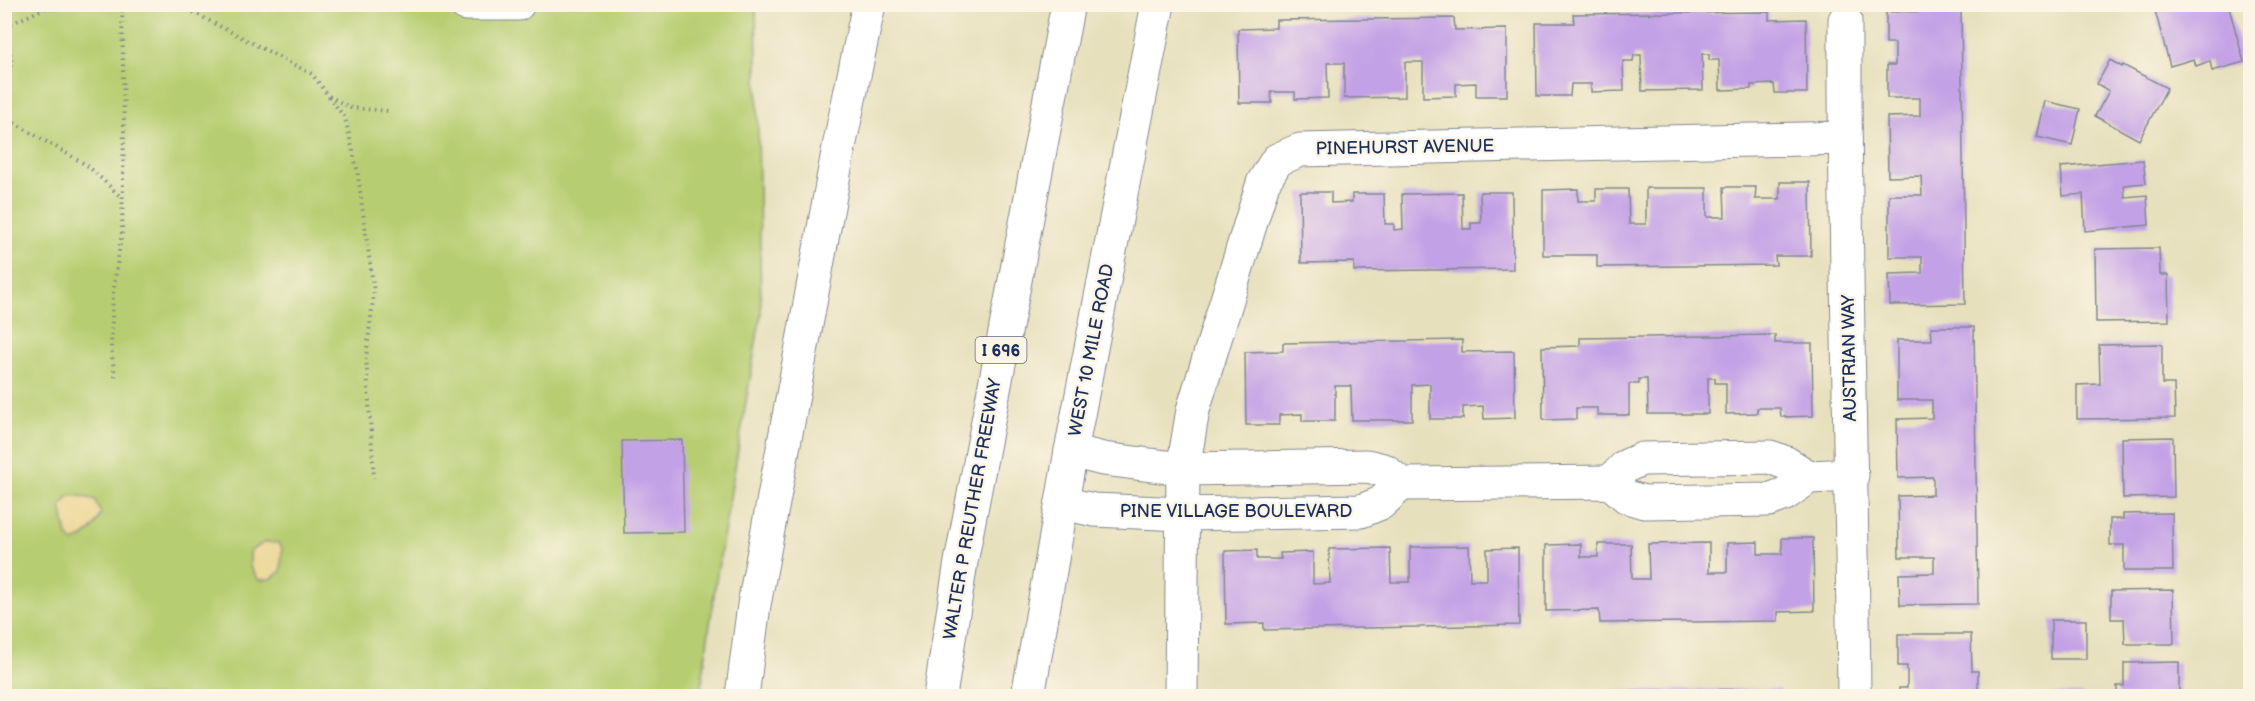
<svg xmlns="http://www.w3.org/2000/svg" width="2255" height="701" viewBox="0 0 2255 701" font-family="'Balsamiq Sans',sans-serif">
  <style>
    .green { fill: #b7cd71; stroke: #697e68; stroke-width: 1.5 }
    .sand { fill: #eeda9e; stroke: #84847e; stroke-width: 1.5 }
    .building { fill: #c3a1e6 }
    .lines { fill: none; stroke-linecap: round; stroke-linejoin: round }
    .minor-casing { stroke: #81888e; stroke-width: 35 }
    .major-casing { stroke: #81888e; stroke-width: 35 }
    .highway-casing { stroke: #81888e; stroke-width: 35 }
    .path { stroke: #81888e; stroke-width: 4; stroke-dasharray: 1.5 4.5; stroke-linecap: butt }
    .minor { stroke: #fff; stroke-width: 33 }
    .major { stroke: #fff; stroke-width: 33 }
    .highway { stroke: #fff; stroke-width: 33 }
    .labels { text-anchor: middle; stroke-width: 5; stroke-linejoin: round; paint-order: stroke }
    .shield { fill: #fcf5e5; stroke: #5e6a86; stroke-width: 1.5 }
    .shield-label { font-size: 16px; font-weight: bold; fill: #1b2f5e }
    .street-label { font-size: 18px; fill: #1b2f5e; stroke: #fcf5e5 }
  </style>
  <rect width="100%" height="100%" fill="#fcf5e5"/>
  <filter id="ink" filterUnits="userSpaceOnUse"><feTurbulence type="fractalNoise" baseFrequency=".0167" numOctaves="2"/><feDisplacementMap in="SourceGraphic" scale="12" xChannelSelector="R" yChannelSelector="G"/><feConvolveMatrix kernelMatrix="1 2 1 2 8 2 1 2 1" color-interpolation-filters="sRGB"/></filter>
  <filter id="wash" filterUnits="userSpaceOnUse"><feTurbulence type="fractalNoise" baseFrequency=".008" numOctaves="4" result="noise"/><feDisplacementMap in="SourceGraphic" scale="24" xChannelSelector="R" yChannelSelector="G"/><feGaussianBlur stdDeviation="1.35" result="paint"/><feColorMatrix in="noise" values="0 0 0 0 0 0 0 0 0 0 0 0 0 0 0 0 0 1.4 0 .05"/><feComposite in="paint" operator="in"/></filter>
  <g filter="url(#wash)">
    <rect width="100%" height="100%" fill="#e7e0bd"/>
    <path class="green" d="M4 5H756L761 313 716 580 700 696H5Z"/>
    <g class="sand">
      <path d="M69 496H81L95 500 101 513C95 528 88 536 74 542L67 536 61 506Z"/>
      <path d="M265 542 279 543 282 548 281 571 271 579 259 580 250 567V551Z"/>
    </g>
    <g id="blocks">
      <g class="building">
        <path d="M2164 4H2228L2244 62 2212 71 2210 61 2196 66 2194 59 2170 66 2154 7Z"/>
        <path d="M1961 11 1965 304 1890 305 1889 274 1922 273V257H1889V195H1922L1921 176 1888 177 1887 117 1920 116V98H1887V65H1895V43H1886V12Z"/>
        <path d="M1769 12V20L1806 19 1807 93H1775L1774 84 1751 85V89L1720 90 1719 60H1709V54H1702L1703 90 1642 91 1641 55H1634L1633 61H1623L1624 91 1591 92V84H1571L1570 96H1537L1536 23H1574L1573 14Z"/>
        <path d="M1454 18 1455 30 1507 29V96H1476V83L1456 84V96L1423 97V62H1405V97L1344 98V63H1327L1328 98 1295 99V92H1271L1272 103H1239L1238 29 1276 28V20Z"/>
        <path d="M2110 60 2122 67 2123 65 2167 88 2139 140 2095 116 2109 91 2097 84Z"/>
        <path d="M2045 101 2080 109 2072 145 2037 137Z"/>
        <path d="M2143 160 2146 183 2124 185 2125 197 2147 195 2149 225 2085 231 2083 194 2063 196 2061 167Z"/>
        <path d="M1780 182H1810L1811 256H1775L1776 265 1597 267V255H1543V190L1578 189V201H1596V189H1628L1629 224H1646V188H1707V217H1725L1724 187H1756L1755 199H1780Z"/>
        <path d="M1300 192H1331V203L1352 202V194H1384L1385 224H1394V230L1403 229 1402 194 1462 193 1463 229H1471V223H1481L1480 192H1512L1513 269 1354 271V262L1301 263Z"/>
        <path d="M2159 248 2160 275H2168L2169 321 2096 322 2095 249Z"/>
        <path d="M1931 327H1974L1978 604 1900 605 1899 574 1934 573V557H1899L1898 496 1933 495V477L1898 478 1897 419 1932 418V400H1897V340H1932Z"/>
        <path d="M1775 335V343H1812L1813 416 1781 417 1780 408H1757V413L1726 414V383H1715V378H1708V414H1648L1647 379H1639V384H1629V415H1597V408H1576V419L1543 420 1542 347 1580 346V338Z"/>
        <path d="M1462 340V352L1514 351 1515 418 1484 419 1483 406 1463 407V419H1430V384L1412 385V420H1352L1351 386H1335V421H1302V414L1279 415V425H1246L1245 352 1283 351V343Z"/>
        <path d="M2162 344V384H2174L2175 418 2077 419V385L2100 384 2099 345Z"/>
        <path d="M2173 437 2174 497 2123 498 2122 438Z"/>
        <path d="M682 440 684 532 624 533 622 441Z"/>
        <path d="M2172 513 2173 571H2124V545H2110V519H2123V514Z"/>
        <path d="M1782 538H1813L1814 611 1778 612V621L1600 623 1599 610 1546 611V545L1581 544V557H1598V544H1631L1632 579H1649L1648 544 1709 543V572H1727V543L1758 542V554H1782Z"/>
        <path d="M1469 546 1470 580H1487V549L1518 548 1519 625 1264 630V623L1226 624 1225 551 1257 550V559H1281L1280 553 1313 552V584L1330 583 1329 549 1390 548 1391 582H1410V547Z"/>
        <path d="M2173 590 2174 644H2125L2124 619H2111V591Z"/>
        <rect x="2051" y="620" width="35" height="39"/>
        <path d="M1898 634H1971L1972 671H1978V696H1899V688H1907V666H1898Z"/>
        <path d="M2179 662V696H2117V686H2124V663Z"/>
        <path d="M1780 689 1781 696H1602V691Z"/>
        <rect x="2051" y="694" width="31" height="2"/>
      </g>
    </g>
  </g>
  <g filter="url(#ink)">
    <use href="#blocks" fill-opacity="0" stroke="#81888e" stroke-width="1.5"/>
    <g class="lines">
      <g class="minor-casing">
        <g id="minor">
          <path d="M466 4H518"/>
          <path d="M1845 20C1844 246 1852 471 1854 696"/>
          <path d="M1071 451 1103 459 1183 469 1367 466 1384 470 1401 484 1610 482 1627 497 1644 502 1769 500 1785 494 1809 477 1852 475"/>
          <path d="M1610 482 1626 466 1642 459 1770 457 1786 463 1809 477"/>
          <path d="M1062 503 1094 510 1182 514 1361 511 1381 503 1401 484"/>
          <path d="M1181 696 1183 469 1193 410 1263 183 1277 160 1300 150 1845 138"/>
        </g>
      </g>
      <g class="major-casing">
        <g id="major">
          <path d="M742 696 754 605 839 147 869 4"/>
          <path d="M1028 696 1071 451 1158 4"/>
        </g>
      </g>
      <g class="highway-casing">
        <path id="highway" d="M940 696 961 562 1068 4"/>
      </g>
      <g class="path">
        <path d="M177 4 312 74 345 118 357 169 374 292 366 357 374 478"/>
        <path d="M4 18 11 58 4 159"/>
        <path d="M6 26 54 4"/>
        <path d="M329 96 351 108 390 111"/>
        <path d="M4 117 88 166 122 198"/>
        <path d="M115 377 111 348 113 292 122 232 124 131 122 4"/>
      </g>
      <use href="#minor" class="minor"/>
      <use href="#major" class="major"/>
      <use href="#highway" class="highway"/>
    </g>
  </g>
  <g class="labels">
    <rect class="shield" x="975.5" y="337" width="51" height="26" rx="4.5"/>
    <g class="shield-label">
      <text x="1001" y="356">I 696</text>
    </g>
    <g class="street-label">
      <text transform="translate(1405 147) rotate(-1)" y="6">PINEHURST AVENUE</text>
      <text transform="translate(1091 350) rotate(-79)" y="6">WEST 10 MILE ROAD</text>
      <text transform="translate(1849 358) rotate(-91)" y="6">AUSTRIAN WAY</text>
      <text transform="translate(972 509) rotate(-80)" y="6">WALTER P REUTHER FREEWAY</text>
      <text x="1236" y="517">PINE VILLAGE BOULEVARD</text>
    </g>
  </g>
  <rect width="2255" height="701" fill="none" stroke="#fcf5e5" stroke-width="24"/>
</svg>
